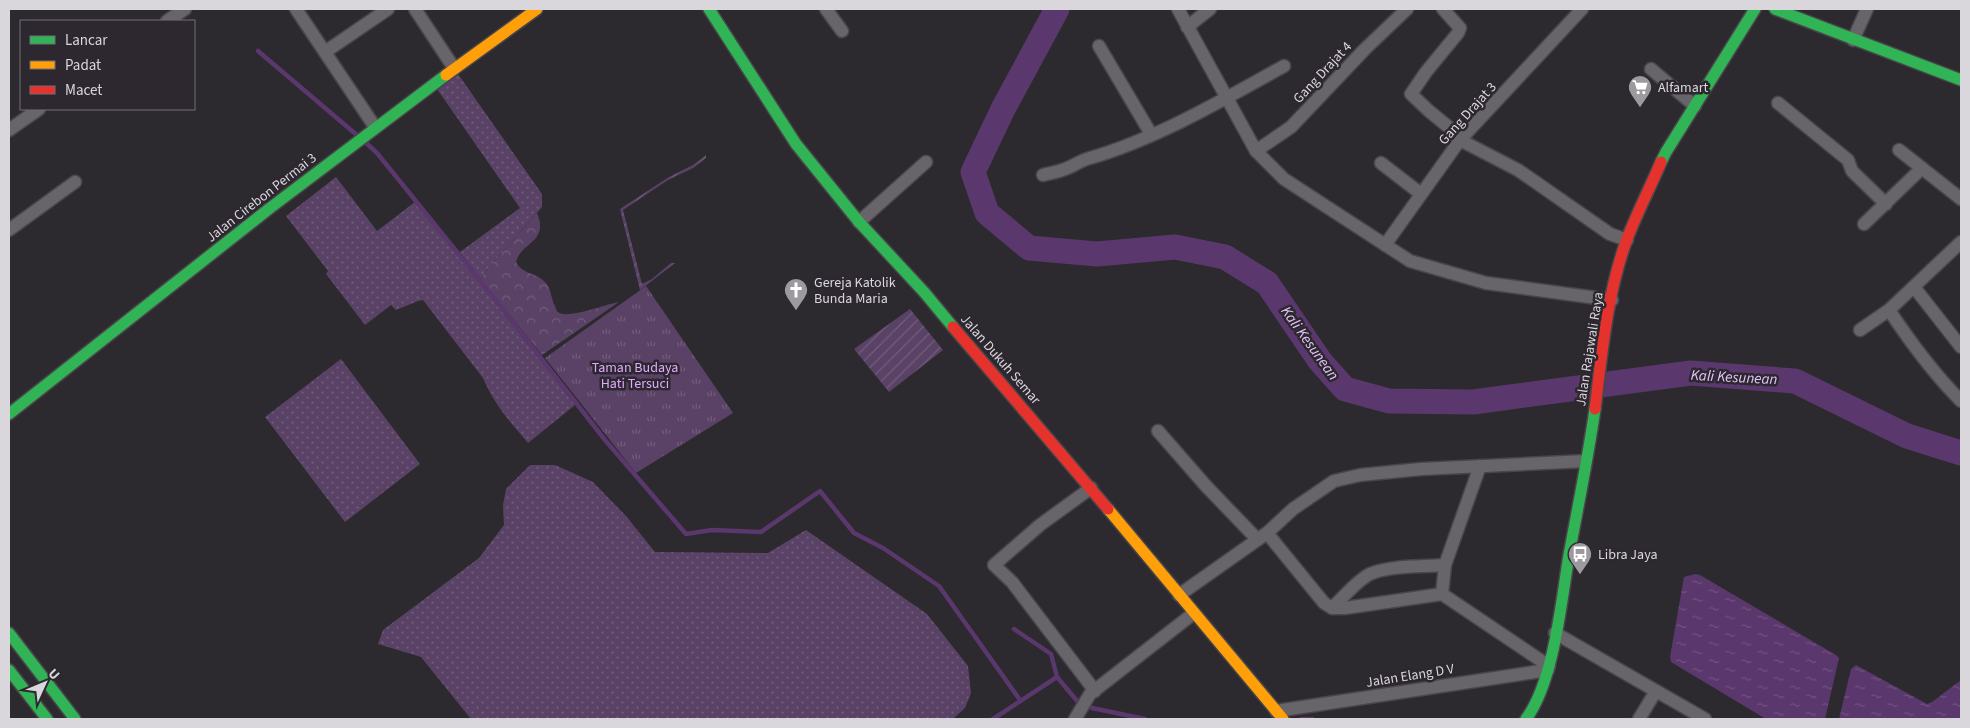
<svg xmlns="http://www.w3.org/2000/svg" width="1970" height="728" viewBox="0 0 1970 728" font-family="'Source Sans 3',sans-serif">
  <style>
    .grass { fill: url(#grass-dots) }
    .forest { fill: url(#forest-crowns) }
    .park { fill: url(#park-tufts) }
    .garden { fill: url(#garden-furrows) }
    .water { fill: url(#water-ripples) }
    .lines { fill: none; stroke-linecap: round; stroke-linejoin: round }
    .stream { stroke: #5a376c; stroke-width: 4.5 }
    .river { stroke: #5a376c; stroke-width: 25 }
    .street-casing { stroke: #48464a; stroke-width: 15 }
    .fast-casing { stroke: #48464a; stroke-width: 14 }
    .slow-casing { stroke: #48464a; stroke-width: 14 }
    .jam-casing { stroke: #48464a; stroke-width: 14 }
    .street { stroke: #676569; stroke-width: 12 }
    .fast { stroke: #30b455; stroke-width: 11 }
    .slow { stroke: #ff9f0a; stroke-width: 11 }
    .jam { stroke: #e5322d; stroke-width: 11 }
    .labels { text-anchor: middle; stroke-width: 5; stroke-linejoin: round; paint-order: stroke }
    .street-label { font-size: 14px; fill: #dad7dc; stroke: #2d2830 }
    .poi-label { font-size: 14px; fill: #dad7dc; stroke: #2d2830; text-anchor: start }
    .park-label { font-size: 14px; fill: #e1a8ff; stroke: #2d2830 }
    .water-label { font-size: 15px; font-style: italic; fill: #e6c4f9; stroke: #2d2830 }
  </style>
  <defs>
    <pattern id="grass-dots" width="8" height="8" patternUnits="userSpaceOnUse" patternTransform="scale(1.25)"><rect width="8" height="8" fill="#5a4266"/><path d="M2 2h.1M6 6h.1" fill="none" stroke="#715d7b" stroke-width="1.8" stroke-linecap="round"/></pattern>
    <pattern id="forest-crowns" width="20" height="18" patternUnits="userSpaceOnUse" patternTransform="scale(1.25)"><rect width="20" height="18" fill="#5a4266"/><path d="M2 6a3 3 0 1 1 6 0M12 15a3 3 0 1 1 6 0" fill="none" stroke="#715d7b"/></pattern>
    <pattern id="park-tufts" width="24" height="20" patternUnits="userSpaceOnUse" patternTransform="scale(1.25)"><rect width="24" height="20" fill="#5a4266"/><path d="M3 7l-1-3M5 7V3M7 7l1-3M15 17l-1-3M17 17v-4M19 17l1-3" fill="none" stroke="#715d7b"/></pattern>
    <pattern id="garden-furrows" width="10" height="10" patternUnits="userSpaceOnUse" patternTransform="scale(1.25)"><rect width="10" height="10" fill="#5a4266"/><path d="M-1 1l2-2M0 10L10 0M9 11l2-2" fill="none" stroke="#715d7b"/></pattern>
    <pattern id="water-ripples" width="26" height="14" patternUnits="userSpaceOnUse" patternTransform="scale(1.25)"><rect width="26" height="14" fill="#5a376c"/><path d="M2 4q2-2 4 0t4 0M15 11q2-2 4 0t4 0" fill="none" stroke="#715380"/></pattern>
  </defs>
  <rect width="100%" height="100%" fill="#2c2a2e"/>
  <g class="grass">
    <path d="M458 74 542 194V207L480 278 460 252 520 208 437 89Z"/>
    <path d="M336 177 377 231 415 202 484 288 575 405 528 443C510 422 494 404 483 378L423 300 418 301 396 310 391 305 365 325 326 274 328 271 286 216Z"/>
    <path d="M341 359 420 464 345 522 265 417Z"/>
    <path d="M530 465H555L593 482 626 516 655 552 768 553 806 530 927 614 968 666 971 693 965 708 953 719H471L421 657 378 644 383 630 479 558 504 525 503 505 506 489Z"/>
  </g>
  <path class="forest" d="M537 213C549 243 522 241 516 262 523 275 535 272 544 281 552 288 550 297 555 306 556 308 556 311 558 312 566 320 607 304 619 302L542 355 480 278Z"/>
  <path class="park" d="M646 286 733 413 636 473 545 358Z"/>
  <g class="garden">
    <path d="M706 155V158L693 168 668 180 623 210 642 284 652 279 671 263H675L640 290 620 209 669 177 693 165Z"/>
    <path d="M910 309 943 350 889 392 854 349Z"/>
  </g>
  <g class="water">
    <path d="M1695 574 1700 575 1836 655 1839 658 1825 719H1766L1671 662 1670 657 1684 577Z"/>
    <path d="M1856 665 1927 704 1932 702 1961 680V719H1839L1851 669Z"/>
  </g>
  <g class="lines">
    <g class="stream">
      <path d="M258 51 358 136"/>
      <path d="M364 141 377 153 487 289 605 440 686 534 712 530 761 532 820 491 854 533 883 548 939 586 1020 700"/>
      <path d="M1014 629 1051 654 1057 677"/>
      <path d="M993 719 1057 677 1078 702 1092 708 1145 719"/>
      <path d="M1301 719H1312"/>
    </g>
    <path class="river" d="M1057 9 1003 109 973 172 987 213 1029 248 1097 254 1175 247 1225 257 1267 283 1320 361 1345 389 1389 401 1473 402 1691 373 1795 381 1907 436 1961 453"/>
    <g class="street-casing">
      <g id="street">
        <path d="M296 9 375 127"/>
        <path d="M415 9 454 68"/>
        <path d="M826 9 842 31"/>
        <path d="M1178 9 1256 151 1284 179 1410 261 1486 283 1612 300"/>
        <path d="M1443 9 1460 28 1458 33 1426 72 1411 94 1429 111 1462 138"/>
        <path d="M167 21 185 9"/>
        <path d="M1187 27 1210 9"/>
        <path d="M1853 40 1867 9"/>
        <path d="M1099 46 1151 134"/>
        <path d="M325 52 388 9"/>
        <path d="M1651 69 1695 106"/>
        <path d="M1778 103 1848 160 1852 171 1886 204"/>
        <path d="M9 130 39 109"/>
        <path d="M1460 140 1518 170 1610 234 1627 240"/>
        <path d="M1899 150 1961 199"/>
        <path d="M1256 151 1291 127 1365 49 1407 9"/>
        <path d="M1381 163 1421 194"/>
        <path d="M1043 175C1050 173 1058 172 1065 169 1074 166 1081 160 1090 158 1156 139 1223 100 1284 66"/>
        <path d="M859 222 926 162"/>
        <path d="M1864 224 1922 168"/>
        <path d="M9 230 75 182"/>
        <path d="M1385 245 1460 140 1582 9"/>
        <path d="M1914 287 1961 347"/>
        <path d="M1889 310C1911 343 1933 373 1961 401"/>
        <path d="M1860 330 1889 310 1961 242"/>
        <path d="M1158 431 1206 486 1257 539"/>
        <path d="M1091 488 1040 525 994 565 1012 582 1095 691"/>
        <path d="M1267 533 1324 603 1332 608H1345L1442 594 1549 666"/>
        <path d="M1442 594 1445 565 1480 466"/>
        <path d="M1179 595 1267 533 1293 509 1334 481 1360 475 1421 469 1586 461"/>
        <path d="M1332 608C1344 597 1356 581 1370 574 1390 565 1424 567 1445 565"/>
        <path d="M1555 633 1705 719"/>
        <path d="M1276 711 1548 670"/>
        <path d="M1075 719 1090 694 1194 613"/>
        <path d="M1639 719 1656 691"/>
      </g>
    </g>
    <g class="fast-casing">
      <g id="fast">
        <path d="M709 9 796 144 859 222 924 292 953 327"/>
        <path d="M1775 9 1961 80"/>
        <path d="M1661 162 1666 152 1755 9"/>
        <path d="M9 414 270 208 446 75"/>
        <path d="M9 633 75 719"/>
        <path d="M9 670 47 719"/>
        <path d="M1526 719C1554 681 1561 603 1569 555 1578 506 1588 458 1595 409"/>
      </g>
    </g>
    <g class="slow-casing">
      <g id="slow">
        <path d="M446 75 537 9"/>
        <path d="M1108 509 1283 719"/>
      </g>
    </g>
    <g class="jam-casing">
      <g id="jam">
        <path d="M953 327 1108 509"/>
        <path d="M1595 409C1602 353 1607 293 1627 239 1637 213 1650 188 1661 162"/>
      </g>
    </g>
    <use href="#street" class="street"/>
    <use href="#fast" class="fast"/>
    <use href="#slow" class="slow"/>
    <use href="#jam" class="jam"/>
  </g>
  <defs>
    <g id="supermarket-pin" transform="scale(1.25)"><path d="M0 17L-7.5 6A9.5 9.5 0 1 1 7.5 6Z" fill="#9d9a9f" stroke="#2d2830"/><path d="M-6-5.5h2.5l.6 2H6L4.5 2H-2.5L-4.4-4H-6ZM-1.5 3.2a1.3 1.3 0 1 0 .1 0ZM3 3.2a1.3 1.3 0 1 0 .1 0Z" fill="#fff"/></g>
    <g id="church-pin" transform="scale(1.25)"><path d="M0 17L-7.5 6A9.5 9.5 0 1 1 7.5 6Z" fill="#9d9a9f" stroke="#2d2830"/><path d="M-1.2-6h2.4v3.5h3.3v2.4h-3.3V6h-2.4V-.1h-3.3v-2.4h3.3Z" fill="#fff"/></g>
    <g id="bus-pin" transform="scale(1.25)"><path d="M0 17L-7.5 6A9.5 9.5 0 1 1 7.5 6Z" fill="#9d9a9f" stroke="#2d2830"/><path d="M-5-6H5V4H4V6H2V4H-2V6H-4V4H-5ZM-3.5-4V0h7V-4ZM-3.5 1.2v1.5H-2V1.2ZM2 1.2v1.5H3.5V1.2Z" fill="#fff"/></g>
  </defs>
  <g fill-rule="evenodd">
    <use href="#supermarket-pin" x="1640" y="87"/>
    <use href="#church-pin" x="796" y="290"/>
    <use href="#bus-pin" x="1580" y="554"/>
  </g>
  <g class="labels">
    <g class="street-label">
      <text transform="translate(1322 72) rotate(-47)" y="5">Gang Drajat 4</text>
      <text transform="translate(1467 113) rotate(-48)" y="5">Gang Drajat 3</text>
      <text transform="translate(261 197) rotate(-38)" y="5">Jalan Cirebon Permai 3</text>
      <text transform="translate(1589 349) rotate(-81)" y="5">Jalan Rajawali Raya</text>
      <text transform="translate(1001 359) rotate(49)" y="5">Jalan Dukuh Semar</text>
      <text transform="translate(1410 675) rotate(-9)" y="5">Jalan Elang D V</text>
    </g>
    <g class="poi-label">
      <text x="1658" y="92">Alfamart</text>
      <text x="814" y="287">Gereja Katolik<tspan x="814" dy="16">Bunda Maria</tspan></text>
      <text x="1598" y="559">Libra Jaya</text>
    </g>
    <g class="park-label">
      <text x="635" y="372">Taman Budaya<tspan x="635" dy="16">Hati Tersuci</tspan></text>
    </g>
    <g class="water-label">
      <text transform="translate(1310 343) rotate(54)" y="5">Kali Kesunean</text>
      <text transform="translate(1734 377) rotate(3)" y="5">Kali Kesunean</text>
    </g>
  </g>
  <rect width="1970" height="728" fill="none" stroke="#dad7dc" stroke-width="20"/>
  <rect x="20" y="20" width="175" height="90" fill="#2d2830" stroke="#726e75"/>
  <rect x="30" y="36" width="25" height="8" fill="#30b455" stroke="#726e75"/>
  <text x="65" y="45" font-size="15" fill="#dad7dc">Lancar</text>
  <rect x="30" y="61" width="25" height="8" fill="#ff9f0a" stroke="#726e75"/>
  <text x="65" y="70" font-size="15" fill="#dad7dc">Padat</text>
  <rect x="30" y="86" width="25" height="8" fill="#e5322d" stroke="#726e75"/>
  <text x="65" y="95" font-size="15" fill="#dad7dc">Macet</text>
  <g transform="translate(45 683) rotate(46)" stroke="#2d2830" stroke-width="4" paint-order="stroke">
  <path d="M0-4L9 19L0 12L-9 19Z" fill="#dad7dc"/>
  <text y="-8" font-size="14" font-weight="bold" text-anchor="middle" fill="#dad7dc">U</text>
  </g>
</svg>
